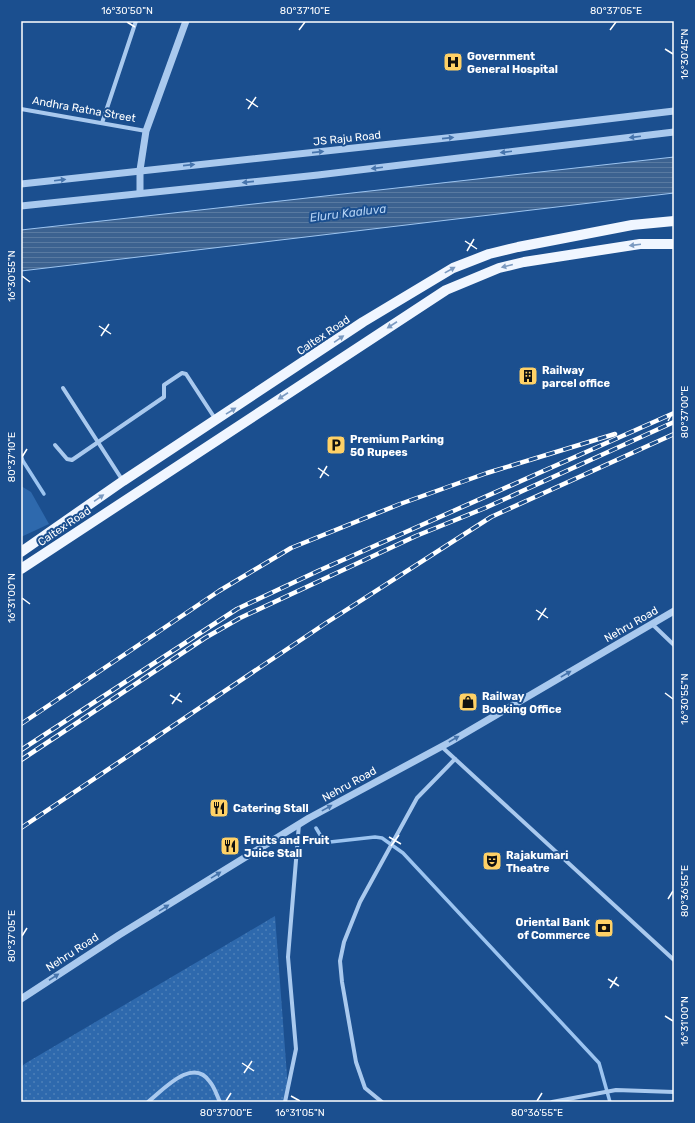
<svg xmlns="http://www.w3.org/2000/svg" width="695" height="1123" viewBox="0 0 695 1123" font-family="Rubik,sans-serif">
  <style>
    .grass { fill: url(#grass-dots) }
    .pitch { fill: #2e69ad }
    .water { fill: url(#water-rules); stroke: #9cc4f0 }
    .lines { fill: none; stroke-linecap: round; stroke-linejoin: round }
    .stream { stroke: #9cc4f0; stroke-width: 3.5 }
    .minor { stroke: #a9c9ee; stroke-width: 4 }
    .tertiary { stroke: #a9c9ee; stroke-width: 7 }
    .primary { stroke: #f0f6ff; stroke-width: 10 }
    .rail-casing { stroke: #fff; stroke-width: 4.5 }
    .rail { stroke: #1b4f8f; stroke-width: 3; stroke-dasharray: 9; stroke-linecap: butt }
    .oneway { fill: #4674ac }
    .oneway2 { fill: #7b9ac1 }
    .ticks { fill: none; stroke: #fff; stroke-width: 1.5 }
    .labels { text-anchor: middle; stroke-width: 4; stroke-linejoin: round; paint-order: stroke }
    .poi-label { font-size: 11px; font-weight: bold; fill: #fff; stroke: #1b4f8f; text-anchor: start }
    .street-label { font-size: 11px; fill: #fff; stroke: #1b4f8f }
    .water-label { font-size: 12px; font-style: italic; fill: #b5d3f5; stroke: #1b4f8f }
    .neatline { fill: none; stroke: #fff; stroke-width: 1.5 }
    .ticks-label { font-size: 10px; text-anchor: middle; fill: #fff }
  </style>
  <defs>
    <pattern id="grass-dots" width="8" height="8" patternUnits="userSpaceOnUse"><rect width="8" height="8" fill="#2e69ad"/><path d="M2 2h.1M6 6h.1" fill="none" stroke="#4d80b9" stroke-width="1.8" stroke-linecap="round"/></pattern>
    <pattern id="water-rules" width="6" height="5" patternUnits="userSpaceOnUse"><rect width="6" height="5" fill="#3c6290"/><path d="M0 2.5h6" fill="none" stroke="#597aa1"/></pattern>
  </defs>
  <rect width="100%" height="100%" fill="#1b4f8f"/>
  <path class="grass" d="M275 916 288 1089 283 1102H21V1067L26 1063Z"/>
  <path class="pitch" d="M21 486 31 492 49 524 21 537Z"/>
  <path class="water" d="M674 157V193L21 271V230Z"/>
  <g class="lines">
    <g class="stream">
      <path d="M21 455 23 461 44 494"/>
      <path d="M316 828 322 838 330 842 375 837 382 838 403 853 599 1063 610 1102"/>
    </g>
    <g class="minor">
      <path d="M21 109 146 131"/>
      <path d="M102 123 136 21"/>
      <path d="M63 388 123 481"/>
      <path d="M55 445 67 459 72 460 164 397V385L182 373 186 374 216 420"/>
      <path d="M652 624 674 645"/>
      <path d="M442 747 674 960"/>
      <path d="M148 1102C163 1090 193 1056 210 1082 215 1088 217 1096 220 1102"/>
      <path d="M285 1102 296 1049 288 957 299 824"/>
      <path d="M382 1102 365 1088 356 1062 342 982 340 961 344 942 360 902 417 798 455 759"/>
      <path d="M552 1102 616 1090 674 1092"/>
    </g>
    <g class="tertiary">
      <path d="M21 184 465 136 674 111"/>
      <path d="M140 193V170L146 131 186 21"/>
      <path d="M21 206 318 175 674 132"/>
      <path d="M21 999 119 935 309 818 450 742 674 611"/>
    </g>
    <g class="primary">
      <path d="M21 552 123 481 363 322 453 268 489 254 518 247 632 225 674 221"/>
      <path d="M21 569 446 290 499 268 524 262 640 244H674"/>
    </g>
    <g class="rail-casing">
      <g id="rail">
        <path d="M21 724 219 591 291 548 400 504 487 473 615 434"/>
        <path d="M21 750 237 609 318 571 674 413"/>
        <path d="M21 760 205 638 240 618 416 536 485 508 674 422"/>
        <path d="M21 828 326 623 491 517 674 434"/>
      </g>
    </g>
    <use href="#rail" class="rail"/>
  </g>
  <defs><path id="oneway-solid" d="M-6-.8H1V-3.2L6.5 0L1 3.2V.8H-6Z"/></defs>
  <g class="oneway">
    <use href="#oneway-solid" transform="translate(635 137) rotate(173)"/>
    <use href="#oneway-solid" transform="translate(448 138) rotate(-6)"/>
    <use href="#oneway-solid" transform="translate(318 152) rotate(-6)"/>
    <use href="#oneway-solid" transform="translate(506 152) rotate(173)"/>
    <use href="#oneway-solid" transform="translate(189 165) rotate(-6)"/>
    <use href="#oneway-solid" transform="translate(377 168) rotate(173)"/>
    <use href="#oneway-solid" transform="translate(60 180) rotate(-7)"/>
    <use href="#oneway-solid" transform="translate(248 182) rotate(174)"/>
    <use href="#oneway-solid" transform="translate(566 674) rotate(-30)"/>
    <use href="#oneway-solid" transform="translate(454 739) rotate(-30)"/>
    <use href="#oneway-solid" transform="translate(327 808) rotate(-29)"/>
    <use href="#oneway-solid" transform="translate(216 875) rotate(-32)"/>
    <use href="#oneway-solid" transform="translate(164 908) rotate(-32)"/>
    <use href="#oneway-solid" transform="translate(54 977) rotate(-33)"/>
  </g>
  <g class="oneway2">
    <use href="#oneway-solid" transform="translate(635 245) rotate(173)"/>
    <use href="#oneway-solid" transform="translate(507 266) rotate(166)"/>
    <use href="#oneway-solid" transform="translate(450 270) rotate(-29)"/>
    <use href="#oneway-solid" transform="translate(392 325) rotate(147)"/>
    <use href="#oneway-solid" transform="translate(339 339) rotate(-34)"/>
    <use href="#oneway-solid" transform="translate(283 396) rotate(147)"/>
    <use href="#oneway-solid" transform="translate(231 411) rotate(-32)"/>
    <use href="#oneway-solid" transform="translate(99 498) rotate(-34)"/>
  </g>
  <path class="ticks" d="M127 22 135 27M299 30 305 22M610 30 616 22M665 49 673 54M246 99 258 107M248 109 256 97M465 241 477 249M467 251 474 239M22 276 30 282M99 326 111 334M101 336 109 324M668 421 673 412M22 457 27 449M318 468 329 476M320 478 327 466M22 598 30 604M536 610 548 618M538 620 546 608M665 693 673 699M170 695 182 702M172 704 180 693M389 837 401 844M391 846 399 835M668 899 673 891M22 936 27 928M608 979 619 986M610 988 617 977M665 1016 673 1021M242 1063 254 1071M244 1073 252 1061M291 1096 300 1101M226 1101 231 1093M537 1101 542 1093"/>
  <defs>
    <g id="hospital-square" transform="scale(1)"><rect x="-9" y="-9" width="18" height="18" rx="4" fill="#ffd166" stroke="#1b4f8f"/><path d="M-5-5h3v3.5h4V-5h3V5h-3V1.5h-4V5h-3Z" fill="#111"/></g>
    <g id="building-square" transform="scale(1)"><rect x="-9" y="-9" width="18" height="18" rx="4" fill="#ffd166" stroke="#1b4f8f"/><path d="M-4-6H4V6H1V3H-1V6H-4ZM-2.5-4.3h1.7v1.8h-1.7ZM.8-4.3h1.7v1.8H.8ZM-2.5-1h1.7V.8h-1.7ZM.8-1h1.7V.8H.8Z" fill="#111"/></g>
    <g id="parking-square" transform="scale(1)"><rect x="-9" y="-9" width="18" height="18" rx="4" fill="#ffd166" stroke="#1b4f8f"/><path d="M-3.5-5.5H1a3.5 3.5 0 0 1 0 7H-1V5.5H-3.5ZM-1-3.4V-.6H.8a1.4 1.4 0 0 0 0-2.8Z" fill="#111"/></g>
    <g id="shop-square" transform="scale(1)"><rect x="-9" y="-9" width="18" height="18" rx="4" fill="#ffd166" stroke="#1b4f8f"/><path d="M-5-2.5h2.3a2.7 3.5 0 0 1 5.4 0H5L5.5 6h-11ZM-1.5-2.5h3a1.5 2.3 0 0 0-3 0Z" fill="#111"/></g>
    <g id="restaurant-square" transform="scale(1)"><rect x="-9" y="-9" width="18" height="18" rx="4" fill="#ffd166" stroke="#1b4f8f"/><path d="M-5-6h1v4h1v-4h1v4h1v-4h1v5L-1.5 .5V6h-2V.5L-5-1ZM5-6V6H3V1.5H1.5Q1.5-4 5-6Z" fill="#111"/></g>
    <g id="theatre-square" transform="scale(1)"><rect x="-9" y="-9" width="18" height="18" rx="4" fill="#ffd166" stroke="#1b4f8f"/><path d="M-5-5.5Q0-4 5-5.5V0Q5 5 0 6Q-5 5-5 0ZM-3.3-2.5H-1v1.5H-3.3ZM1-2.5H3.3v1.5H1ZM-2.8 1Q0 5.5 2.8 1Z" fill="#111"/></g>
    <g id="bank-square" transform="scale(1)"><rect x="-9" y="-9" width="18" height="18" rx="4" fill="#ffd166" stroke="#1b4f8f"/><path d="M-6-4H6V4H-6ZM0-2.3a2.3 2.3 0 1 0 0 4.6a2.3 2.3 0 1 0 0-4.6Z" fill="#111"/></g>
  </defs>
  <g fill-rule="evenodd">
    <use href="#hospital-square" x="453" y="62"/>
    <use href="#building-square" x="528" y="376"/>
    <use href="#parking-square" x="336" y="445"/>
    <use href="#shop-square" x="468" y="702"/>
    <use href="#restaurant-square" x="219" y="808"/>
    <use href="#restaurant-square" x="230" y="846"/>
    <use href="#theatre-square" x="492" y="861"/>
    <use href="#bank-square" x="604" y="928"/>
  </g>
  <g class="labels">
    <g class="poi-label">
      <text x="467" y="60">Government<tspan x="467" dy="13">General Hospital</tspan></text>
      <text x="542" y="374">Railway<tspan x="542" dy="13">parcel office</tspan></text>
      <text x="350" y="443">Premium Parking<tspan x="350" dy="13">50 Rupees</tspan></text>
      <text x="482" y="700">Railway<tspan x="482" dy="13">Booking Office</tspan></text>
      <text x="233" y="812">Catering Stall</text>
      <text x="244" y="844">Fruits and Fruit<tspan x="244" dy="13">Juice Stall</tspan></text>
      <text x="506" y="859">Rajakumari<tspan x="506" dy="13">Theatre</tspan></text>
      <text x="590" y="926" text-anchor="end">Oriental Bank<tspan x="590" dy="13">of Commerce</tspan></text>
    </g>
    <g class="street-label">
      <text transform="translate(84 109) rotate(10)" y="4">Andhra Ratna Street</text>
      <text transform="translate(347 138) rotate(-6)" y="4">JS Raju Road</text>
      <text transform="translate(323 335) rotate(-34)" y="4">Caltex Road</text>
      <text transform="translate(64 526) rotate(-34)" y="4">Caltex Road</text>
      <text transform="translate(631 624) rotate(-30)" y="4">Nehru Road</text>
      <text transform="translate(349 784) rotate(-29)" y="4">Nehru Road</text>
      <text transform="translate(72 952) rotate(-33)" y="4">Nehru Road</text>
    </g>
    <g class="water-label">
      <text transform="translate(348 213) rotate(-7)" y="4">Eluru Kaaluva</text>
    </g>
  </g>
  <rect width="695" height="1123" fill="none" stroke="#1b4f8f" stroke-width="44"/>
  <rect x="22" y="22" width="651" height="1079" class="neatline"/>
  <g class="ticks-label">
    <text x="127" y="14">16°30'50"N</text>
    <text x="305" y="14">80°37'10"E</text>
    <text x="616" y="14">80°37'05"E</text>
    <text transform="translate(684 54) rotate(-90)" y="4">16°30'45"N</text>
    <text transform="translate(11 276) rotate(-90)" y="4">16°30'55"N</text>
    <text transform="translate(684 412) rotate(-90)" y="4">80°37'00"E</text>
    <text transform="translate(11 457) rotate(-90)" y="4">80°37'10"E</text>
    <text transform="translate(11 598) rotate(-90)" y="4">16°31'00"N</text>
    <text transform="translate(684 699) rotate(-90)" y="4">16°30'55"N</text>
    <text transform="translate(684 891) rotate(-90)" y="4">80°36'55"E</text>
    <text transform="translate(11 936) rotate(-90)" y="4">80°37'05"E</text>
    <text transform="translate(684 1021) rotate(-90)" y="4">16°31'00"N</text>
    <text x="226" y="1116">80°37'00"E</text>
    <text x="300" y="1116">16°31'05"N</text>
    <text x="537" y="1116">80°36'55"E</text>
  </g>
</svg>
